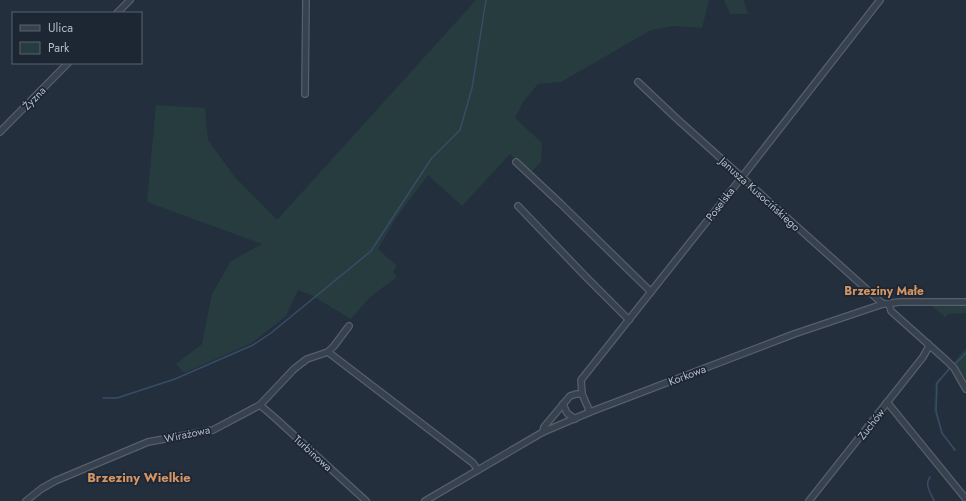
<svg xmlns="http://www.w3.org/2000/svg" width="966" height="501" viewBox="0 0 966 501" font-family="Jost,sans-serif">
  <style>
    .green { fill: #263c3f }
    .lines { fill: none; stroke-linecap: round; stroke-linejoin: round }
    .stream { stroke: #394c67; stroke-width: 1.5 }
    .minor-casing { stroke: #565f6c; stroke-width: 8 }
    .minor { stroke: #38414e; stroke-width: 5.5 }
    .labels { text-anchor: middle; stroke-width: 3.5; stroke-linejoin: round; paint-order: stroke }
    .street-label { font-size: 11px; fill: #b4bcc9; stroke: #1d2633 }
    .neighbourhood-label { font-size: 12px; font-weight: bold; fill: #d59563; stroke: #1d2633 }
    .quarter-label { font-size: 13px; font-weight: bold; fill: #d59563; stroke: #1d2633 }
  </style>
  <rect width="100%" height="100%" fill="#242f3e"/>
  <g class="green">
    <path d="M476 0H709L702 28 674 26 651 30 561 82 538 84 523 102 515 118 542 143 541 162 530 173 510 154 462 206 428 175 396 218 378 249 397 266 393 272 397 277 370 297 351 319 311 295 298 290 286 316 252 343 184 373 176 364 202 344 212 294 231 261 262 244 147 202 156 105 205 108 208 140 234 176 277 220Z"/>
    <path d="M724 0H743L744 1 748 14H730Z"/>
    <path d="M966 305V313L948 314 945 317 932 306Z"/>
    <path d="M966 348V387L950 361V360L953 363Z"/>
    <path d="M951 367 957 377 950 369 938 384 936 411 942 433 956 450 955 451 941 433 934 410 935 383Z"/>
  </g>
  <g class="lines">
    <g class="stream">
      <path d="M955 364 966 353"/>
      <path d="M950 368 937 383 936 411 942 433 955 450H954"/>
      <path d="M103 398H117L175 379 253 345 271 333 371 251 431 159 460 130 472 88 486 0"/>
      <path d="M930 477C924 485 931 493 934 501"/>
    </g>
    <g class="minor-casing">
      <g id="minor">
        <path d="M117 13 130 0"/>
        <path d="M638 82 676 118 883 304"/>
        <path d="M305 94 306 0"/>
        <path d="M0 132 68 63"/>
        <path d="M516 162 560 203 651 292"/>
        <path d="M518 206 586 277 629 320"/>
        <path d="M889 304 891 311 947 361 954 368 966 389"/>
        <path d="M328 352 473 463 478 470"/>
        <path d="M887 402 966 499"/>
        <path d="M563 404 567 413 575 419"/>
        <path d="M260 405 274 417 366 501"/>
        <path d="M590 412 582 394 581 380 742 177 880 0"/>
        <path d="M543 432 544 427 570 396 576 394H582"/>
        <path d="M26 501 41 489 55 481 148 442 213 430 260 405 294 369 307 359 328 352 334 346 349 326"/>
        <path d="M425 501 543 432 590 412 794 334 883 304 900 302H966"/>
        <path d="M809 501 923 357 928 348V344"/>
      </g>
    </g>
    <use href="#minor" class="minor"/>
  </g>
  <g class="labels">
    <g class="street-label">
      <text transform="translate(34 98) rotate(-46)" y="4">Żyzna</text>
      <text transform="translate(760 194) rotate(42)" y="4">Janusza Kusocińskiego</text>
      <text transform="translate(720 204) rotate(-52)" y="4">Poselska</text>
      <text transform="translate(687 375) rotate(-21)" y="4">Korkowa</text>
      <text transform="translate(871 424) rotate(-52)" y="4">Zuchów</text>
      <text transform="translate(187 434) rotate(-12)" y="4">Wirażowa</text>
      <text transform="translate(313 453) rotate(42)" y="4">Turbinowa</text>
    </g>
    <g class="neighbourhood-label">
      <text x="884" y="295">Brzeziny Małe</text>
    </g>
    <g class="quarter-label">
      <text x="139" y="482">Brzeziny Wielkie</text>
    </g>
  </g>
  <rect x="12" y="12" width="130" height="52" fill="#1d2633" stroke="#59626f"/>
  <rect x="20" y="25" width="20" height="6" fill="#38414e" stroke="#59626f"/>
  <text x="48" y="32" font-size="12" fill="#b4bcc9">Ulica</text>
  <rect x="20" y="42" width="20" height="12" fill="#263c3f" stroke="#59626f"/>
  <text x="48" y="52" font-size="12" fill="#b4bcc9">Park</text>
</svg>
